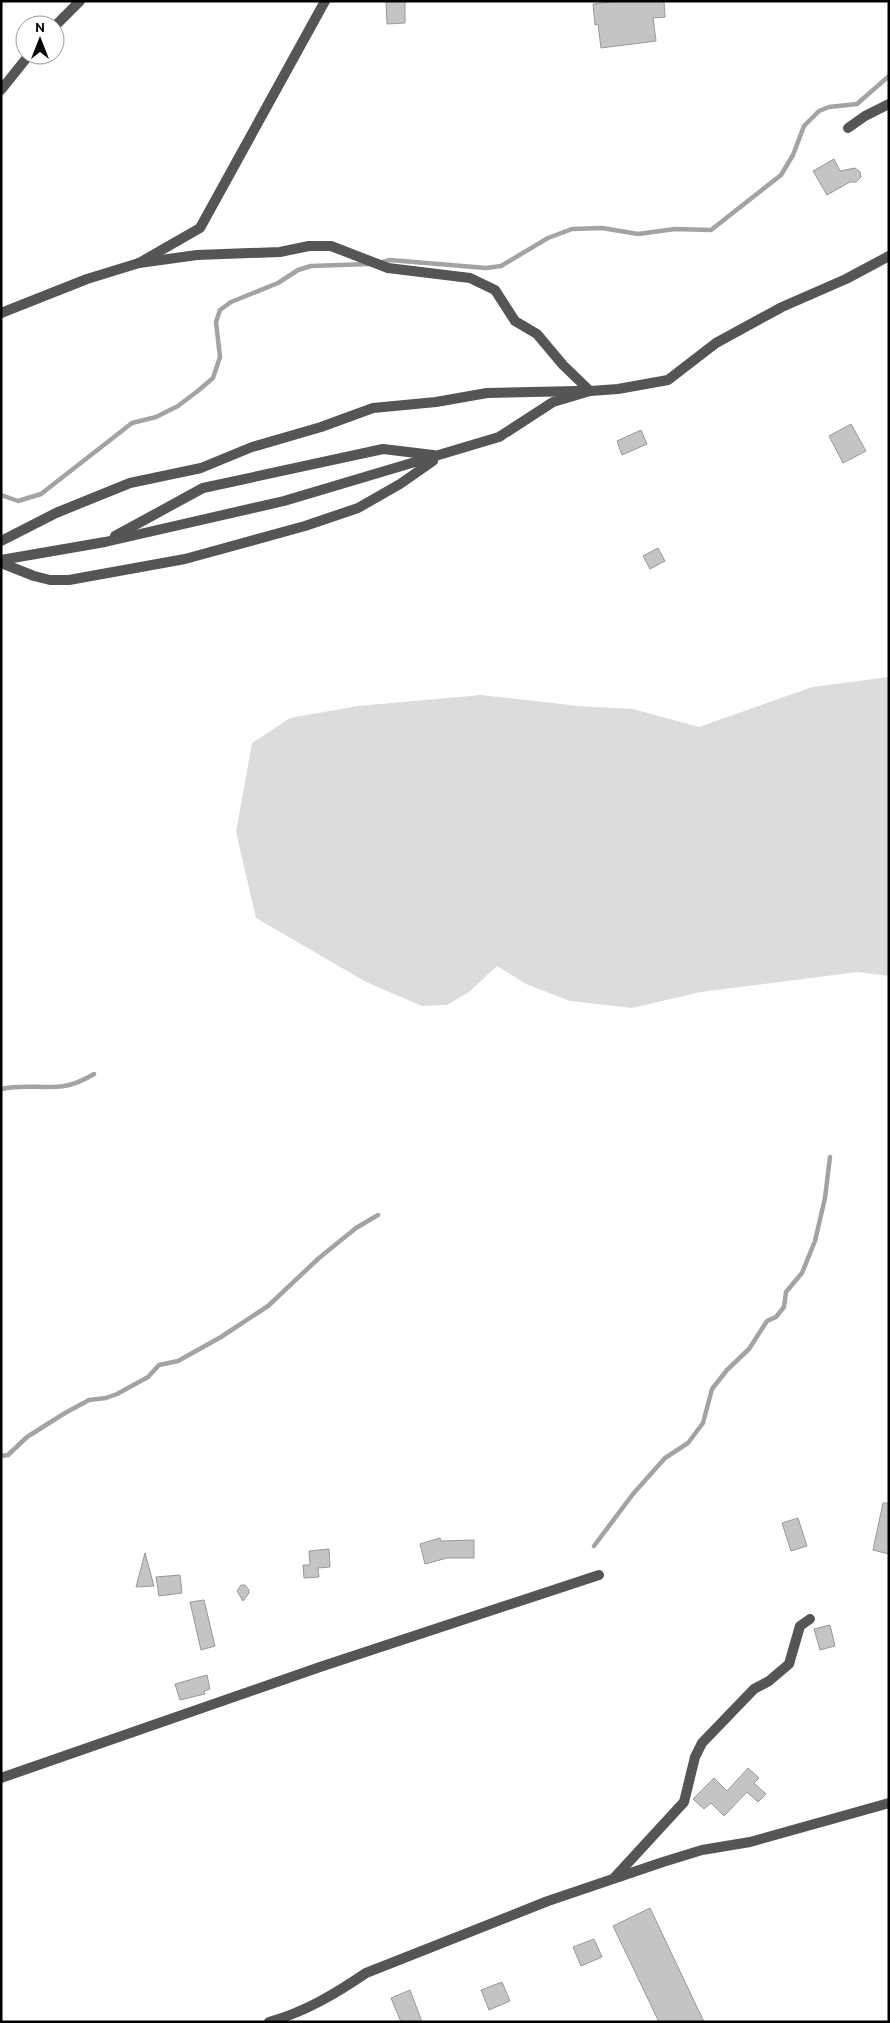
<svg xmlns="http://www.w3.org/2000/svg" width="890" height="2023" viewBox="0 0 890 2023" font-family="Overpass,sans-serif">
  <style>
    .green { fill: #dcdcdc }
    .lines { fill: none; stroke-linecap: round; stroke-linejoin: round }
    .stream { stroke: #a3a3a3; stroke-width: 4.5 }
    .building { fill: #c4c4c4; stroke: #999 }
    .street { stroke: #555; stroke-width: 10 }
  </style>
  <rect width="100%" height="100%" fill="#fff"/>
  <path class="green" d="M889 677V976L858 972 701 992 632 1008 570 1001 526 984 497 966 469 992 447 1005 422 1006 366 982 256 918 236 832 252 743 290 718 358 706 481 695 578 706 633 709 699 727 812 687Z"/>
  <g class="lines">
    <g class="stream">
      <path d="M379 263 390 260 486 268 501 266 548 238 572 229 602 228 638 234 675 229 711 230 781 175 793 155 804 126 819 111 829 107 857 104 889 76"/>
      <path d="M1 495 18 501 41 494 132 423 156 417 178 406 199 390 213 378 220 357 216 322 220 310 231 302 278 283 298 270 311 266 369 264"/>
      <path d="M1 1089C38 1081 57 1097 94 1074"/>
      <path d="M1 1456 8 1455 27 1437 65 1413 89 1400 106 1398 117 1394 148 1377 159 1365 178 1361 221 1337 268 1306 319 1258 356 1228 378 1215"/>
      <path d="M594 1546 633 1494 665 1458 688 1443 703 1423 712 1389 727 1370 749 1349 767 1321 776 1317 784 1307 786 1292 802 1273 815 1241 825 1198 830 1157"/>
    </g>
  </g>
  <g class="building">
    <path d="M386 1H405V23L387 24Z"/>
    <path d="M620 1H664L665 17 653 18 656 41 601 48 598 24 595 25 593 4Z"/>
    <path d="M834 159 840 171 855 168 860 172 861 177 856 182H850L827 195 813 171Z"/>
    <path d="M851 424 866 451 843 463 829 436Z"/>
    <path d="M641 430 647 444 622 455 617 441Z"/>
    <path d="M658 548 665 561 650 569 643 556Z"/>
    <path d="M883 1503H889V1554L873 1550Z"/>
    <path d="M798 1518 807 1546 791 1551 782 1523Z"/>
    <path d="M440 1538 441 1541 474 1540V1558H447L425 1564 420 1544Z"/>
    <path d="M329 1549 330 1567 318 1568 319 1577 304 1578 303 1565H310L309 1551Z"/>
    <path d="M145 1553 154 1586 136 1587Z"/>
    <path d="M180 1575 182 1593 159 1596 156 1577Z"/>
    <path d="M241 1585H245L249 1590V1593L243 1601 237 1591Z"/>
    <path d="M204 1600 215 1646 201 1650 190 1602Z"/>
    <path d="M830 1625 835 1646 820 1650 814 1629Z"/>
    <path d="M207 1675 210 1689 204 1691 205 1694 180 1700 175 1684Z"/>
    <path d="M748 1768 759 1778 754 1783 766 1794 758 1802 747 1792 724 1816 711 1803 704 1809 693 1799 714 1778 727 1791Z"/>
    <path d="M650 1908 704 2022H659L613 1926Z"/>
    <path d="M594 1939 602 1957 581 1966 573 1947Z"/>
    <path d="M502 1982 510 2001 489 2010 481 1990Z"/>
    <path d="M410 1990 422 2022H401L391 1998Z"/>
  </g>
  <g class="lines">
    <g class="street">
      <path d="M55 26 80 1"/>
      <path d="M1 90 29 55"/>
      <path d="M848 128 865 116 889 104"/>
      <path d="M139 263 197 255 280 252 309 246H331L388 268 470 278 495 290 515 321 537 334 563 365 590 391"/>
      <path d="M1 313 87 279 139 263 200 228 325 1"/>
      <path d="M115 536 203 488 383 449 433 455"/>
      <path d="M1 541 56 513 130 483 201 468 252 447 321 427 373 408 436 402 487 393 577 391"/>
      <path d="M1 560 105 542 284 501 499 437 553 402 590 391 618 389 668 380 716 343 782 307 846 279 889 256"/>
      <path d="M1 563 34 576 50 580H69L185 559 305 526 358 508 400 484 433 461"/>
      <path d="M1 1778 320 1667 599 1575"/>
      <path d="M615 1877 684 1802 695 1757 702 1743 754 1689 769 1681 789 1664 800 1626 810 1619"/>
      <path d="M269 2022C305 2012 335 1994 366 1973L548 1901 663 1862 702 1850 750 1842 889 1803"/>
    </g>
  </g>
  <rect width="890" height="2023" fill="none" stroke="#000000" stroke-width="5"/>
  <g transform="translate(40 40)"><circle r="24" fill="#ffffff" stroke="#999999"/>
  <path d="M0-4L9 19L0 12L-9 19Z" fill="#000000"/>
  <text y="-8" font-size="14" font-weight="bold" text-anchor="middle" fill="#000000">N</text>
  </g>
</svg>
